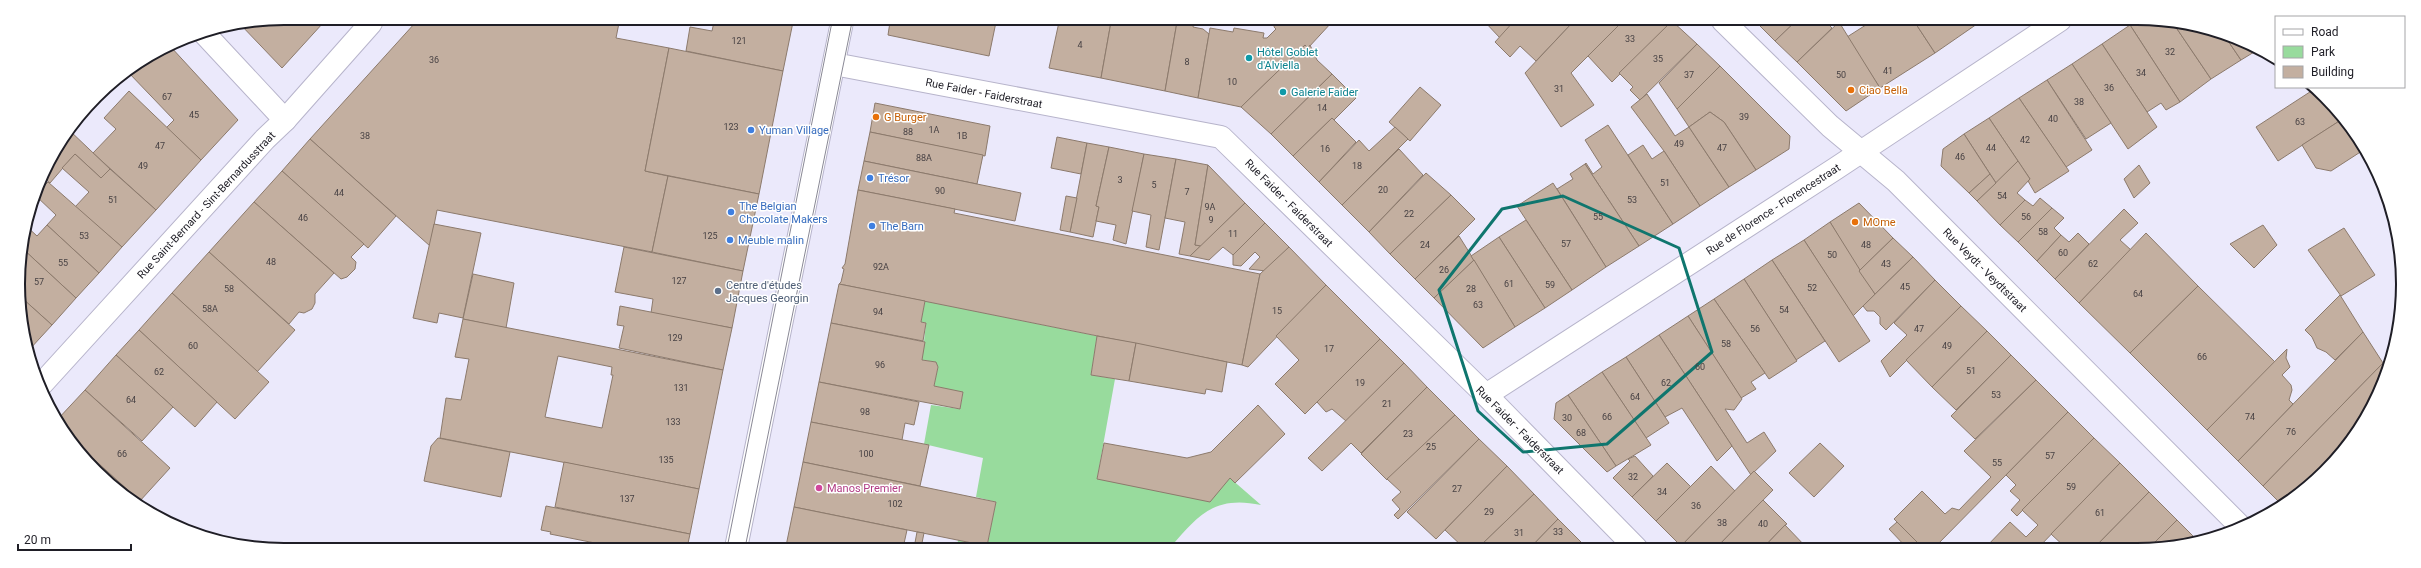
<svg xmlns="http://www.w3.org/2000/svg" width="2421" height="568" viewBox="0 0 2421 568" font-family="Roboto,sans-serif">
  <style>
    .green { fill: #98db9d }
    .building { fill: #c3afa0; stroke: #8c7a6c; fill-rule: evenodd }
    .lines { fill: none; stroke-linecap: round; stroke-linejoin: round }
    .street-casing { stroke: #b7b4cb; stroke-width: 24 }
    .secondary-casing { stroke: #b7b4cb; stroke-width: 24 }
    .street { stroke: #fff; stroke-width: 22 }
    .secondary { stroke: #fff; stroke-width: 22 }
    .tram { stroke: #898895; stroke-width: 1 }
    .marked { fill: none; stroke: #0f766e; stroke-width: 3; stroke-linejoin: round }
    .culture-dot { fill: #0f9aa8; stroke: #fff; stroke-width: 1.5 }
    .food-dot { fill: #e8710a; stroke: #fff; stroke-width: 1.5 }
    .shop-dot { fill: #3f7fe0; stroke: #fff; stroke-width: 1.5 }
    .service-dot { fill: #5c6f8a; stroke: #fff; stroke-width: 1.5 }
    .hotel-dot { fill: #d1479c; stroke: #fff; stroke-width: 1.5 }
    .labels { text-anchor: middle; stroke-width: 3; stroke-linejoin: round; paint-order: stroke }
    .number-label { font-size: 9px; fill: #484244 }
    .culture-label { font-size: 11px; fill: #0d838f; stroke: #fff; text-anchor: start }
    .food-label { font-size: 11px; fill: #c56008; stroke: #fff; text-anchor: start }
    .street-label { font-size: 11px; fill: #1f1e26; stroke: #fff }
    .shop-label { font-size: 11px; fill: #366cbe; stroke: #fff; text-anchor: start }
    .service-label { font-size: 11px; fill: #4e5e75; stroke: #fff; text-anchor: start }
    .hotel-label { font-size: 11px; fill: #b23c85; stroke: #fff; text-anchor: start }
    .rim { fill: none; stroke: #1f1e26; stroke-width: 2 }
  </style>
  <rect width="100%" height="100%" fill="#ebe9fb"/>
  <path class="green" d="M925 301 1097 336 1091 375 1115 379 1097 479 1230 478 1261 505C1215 495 1198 515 1170 548H957L958 540 987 546 996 502 976 497 983 458 924 444 931 405 960 409 963 393 934 386 938 367 935 362 922 360 926 323 921 322Z"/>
  <g class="building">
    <path d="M2137 20H2171L2211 79 2180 102 2130 25Z"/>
    <path d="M2171 20 2222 32 2241 60 2211 79Z"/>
    <path d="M1484 21H1514L1500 38Z"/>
    <path d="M1514 21H1577L1575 24 1573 22 1536 61 1520 46 1510 57 1495 42Z"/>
    <path d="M1577 21H1623L1571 73 1594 105 1561 127 1525 73 1573 22 1575 24Z"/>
    <path d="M1623 21H1672L1612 82 1588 56Z"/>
    <path d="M1672 21 1697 44 1640 100 1630 90 1633 87 1619 73Z"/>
    <path d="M1755 21H1796L1775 41Z"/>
    <path d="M1796 21H1825L1832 28 1797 62 1775 41Z"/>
    <path d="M1867 21H1914L1935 53 1880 88 1847 37 1869 23Z"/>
    <path d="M1914 21H1975L1977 24 1935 53Z"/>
    <path d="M714 22H793L783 71 686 51 690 27 712 31Z"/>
    <path d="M890 22H996L989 56 888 35Z"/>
    <path d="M1059 22H1111L1101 78 1049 68Z"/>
    <path d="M1111 22H1177L1165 91 1101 78Z"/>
    <path d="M1177 22H1194L1193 27 1203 29 1209 34 1198 98 1165 91Z"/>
    <path d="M1275 22H1281L1284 24 1287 22H1332L1308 48 1305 45 1241 107 1198 98 1210 28 1233 32 1234 28 1264 33 1263 38H1267L1276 29 1274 27Z"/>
    <path d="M1839 22 1880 88 1846 111 1797 62Z"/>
    <path d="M239 23H323L282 68Z"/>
    <path d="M415 23H619L616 38 669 48 645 171 668 176 652 252 437 210 430 246 310 139Z"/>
    <path d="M2130 25 2180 102 2166 110 2161 103 2147 112 2102 44Z"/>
    <path d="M2222 32H2223L2259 49 2241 60Z"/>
    <path d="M1697 44 1720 66 1677 109 1659 83Z"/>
    <path d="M2102 44 2157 127 2128 149 2072 64Z"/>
    <path d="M1305 45 1308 48 1310 45 1317 60 1332 74 1271 134 1241 107Z"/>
    <path d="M170 46 238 120 201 160 166 128 174 120 128 72Z"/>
    <path d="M669 48 783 71 759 194 645 171Z"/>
    <path d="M2072 64 2111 123 2086 139 2047 80Z"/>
    <path d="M1720 66 1790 136 1789 149 1756 170 1724 122 1710 112 1689 127 1677 109Z"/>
    <path d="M128 72 117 83 114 81Z"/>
    <path d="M1332 74 1356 98 1334 120 1332 118 1293 156 1271 134Z"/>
    <path d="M2047 80 2092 150 2066 167 2019 98Z"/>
    <path d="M1420 87 1441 105 1410 141 1389 122Z"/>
    <path d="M2316 88 2344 118 2278 161 2256 127Z"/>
    <path d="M129 91 201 160 156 210 93 153 116 129 104 118Z"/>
    <path d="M1647 94 1675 136 1689 127 1729 187 1700 206 1664 151 1631 107Z"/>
    <path d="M2019 98 2069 171 2035 193 2028 181 2030 179 1989 118Z"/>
    <path d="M875 103 990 126 985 156 870 132Z"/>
    <path d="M1710 112 1724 122 1756 170 1729 187 1689 127Z"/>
    <path d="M1332 118 1356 142 1319 182 1293 156Z"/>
    <path d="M1989 118 2018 161 1996 183 1964 134Z"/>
    <path d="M2344 118 2365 149 2331 171 2316 168 2302 145Z"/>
    <path d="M1608 125 1673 224 1639 246 1585 164 1586 163 1593 174 1602 167 1585 140Z"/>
    <path d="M1395 127 1408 139 1342 205 1319 182 1359 140 1369 151Z"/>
    <path d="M68 129 110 169 101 178 75 154 50 183 42 176Z"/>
    <path d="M870 132 983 155 977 184 864 161Z"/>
    <path d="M1964 134 1990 174 1969 193 1941 166 1943 149Z"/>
    <path d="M1057 137 1087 143 1081 174 1051 168Z"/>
    <path d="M310 139 396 216 368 248 282 171Z"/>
    <path d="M1087 143 1109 147 1096 206 1099 207 1093 237 1070 232Z"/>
    <path d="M1643 145 1652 159 1664 151 1700 206 1673 224 1628 155Z"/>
    <path d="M1109 147 1144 154 1126 244 1113 240 1116 225 1096 221 1099 207 1096 206Z"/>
    <path d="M1399 149 1423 175 1369 232 1342 205Z"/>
    <path d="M75 154 101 178 110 169 156 210 122 247 75 207 89 192 62 168Z"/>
    <path d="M1144 154 1176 159 1159 250 1146 247 1151 215 1132 211Z"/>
    <path d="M1176 159 1208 165 1195 245 1201 246 1190 256 1179 254 1185 222 1165 218Z"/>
    <path d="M864 161 1021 193 1015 221 858 190Z"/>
    <path d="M2018 161 2030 179 2017 193 2025 200 2000 225 1977 201Z"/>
    <path d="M1585 164 1639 246 1606 267 1557 189 1573 179 1570 174Z"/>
    <path d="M1208 165 1245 203 1201 246 1195 245Z"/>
    <path d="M2139 165 2150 183 2134 198 2124 179Z"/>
    <path d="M282 171 364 244 351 257 356 262 355 269 347 277 341 279 254 202Z"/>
    <path d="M1426 173 1451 195 1390 254 1369 232Z"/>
    <path d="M1990 174 1996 183 1977 201 1969 193Z"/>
    <path d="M668 176 759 194 743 271 652 252Z"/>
    <path d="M48 182 122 247 99 273 47 225 56 215 35 195Z"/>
    <path d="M1553 183 1606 267 1572 290 1517 206Z"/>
    <path d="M858 190 955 209 954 213 1260 274 1242 365 839 284 841 282 844 269 842 268 845 264Z"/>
    <path d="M1451 195 1475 219 1415 279 1390 254Z"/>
    <path d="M1066 196 1077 198 1070 232 1060 230Z"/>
    <path d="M2040 198 2052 208 2018 242 2000 225 2025 200 2033 206Z"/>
    <path d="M254 202 334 273 315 294V303L312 309 304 313 299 312 289 324 209 252Z"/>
    <path d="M1245 203 1265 223 1233 255 1223 247 1209 260 1190 256Z"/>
    <path d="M1859 203 1893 238 1859 271 1830 222Z"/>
    <path d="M2052 208 2064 218 2054 228 2061 235 2037 261 2018 242Z"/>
    <path d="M2124 209 2138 223 2120 240 2131 250 2079 303 2055 279Z"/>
    <path d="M1526 220 1572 290 1545 308 1499 237Z"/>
    <path d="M1830 222 1875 294 1853 316 1804 240Z"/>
    <path d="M1265 223 1289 247 1266 271 1249 269 1260 257 1255 252 1241 266 1233 265V255Z"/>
    <path d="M434 224 481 233 463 318 439 313 437 323 413 318Z"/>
    <path d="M25 225 37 236 47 225 99 273 76 298 22 248Z"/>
    <path d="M2263 225 2277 245 2254 268 2230 244Z"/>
    <path d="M2344 228 2375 275 2341 296 2308 250Z"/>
    <path d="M2078 233 2089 244 2055 279 2037 261 2061 235 2069 242Z"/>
    <path d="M2146 233 2198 286 2130 353 2079 303Z"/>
    <path d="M1459 236 1474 260 1434 298 1415 279Z"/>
    <path d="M1499 237 1545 308 1515 327 1471 256Z"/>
    <path d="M1893 238 1913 257 1875 294 1859 271Z"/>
    <path d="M1804 240 1870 341 1839 362 1772 260Z"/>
    <path d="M624 247 743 271 732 328 651 313 653 299 615 292Z"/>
    <path d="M1289 247 1326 285 1248 367 1242 365 1260 274Z"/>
    <path d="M22 248 76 298 52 325 22 298 19 266Z"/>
    <path d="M209 252 295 330 257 372 172 293Z"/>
    <path d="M1913 257 1935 280 1886 330 1880 324V317L1874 311H1867L1863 306Z"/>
    <path d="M1474 260 1515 327 1483 348 1434 298Z"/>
    <path d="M1772 260 1825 341 1796 360 1744 279Z"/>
    <path d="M473 274 514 283 506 328 463 319Z"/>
    <path d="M1744 279 1797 361 1769 379 1714 299Z"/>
    <path d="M1935 280 1961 306 1890 377 1881 361 1907 335 1894 323Z"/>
    <path d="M839 284 925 301 921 322 926 323 923 341 831 323Z"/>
    <path d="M1326 285 1380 339 1305 414 1275 384 1299 360 1276 336Z"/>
    <path d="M2198 286 2275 362 2207 430 2130 353Z"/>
    <path d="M172 293 269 382 235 419 139 330Z"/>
    <path d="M2340 295 2363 332 2335 360 2326 352 2317 348 2312 337 2305 330Z"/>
    <path d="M22 298 52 325 29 350 27 347Z"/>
    <path d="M1714 299 1765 373 1751 382 1756 389 1741 398 1688 316Z"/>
    <path d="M620 306 732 328 723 370 619 348 624 326 617 325Z"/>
    <path d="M1961 306 1987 331 1932 387 1906 360Z"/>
    <path d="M1688 316 1742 399 1734 410 1725 409 1747 443 1764 432 1776 451 1751 475 1659 335Z"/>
    <path d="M463 319 723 370 699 489 440 438 446 398 461 400 469 359 455 357ZM558 356 612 367 611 375H613L602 428 545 417Z"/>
    <path d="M831 323 925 342 922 360 936 362 938 367 934 386 963 392 960 409 819 382Z"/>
    <path d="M139 330 217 402 195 427 116 355Z"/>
    <path d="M1987 331 2011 355 1956 410 1932 387Z"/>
    <path d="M2363 332 2383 363 2263 486 2238 461Z"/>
    <path d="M1659 335 1732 446 1717 461 1682 408 1665 417 1626 357Z"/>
    <path d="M1097 336 1136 343 1129 381 1091 375Z"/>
    <path d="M1380 339 1404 363 1346 421 1332 409 1326 412 1317 402Z"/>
    <path d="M1136 343 1227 362 1222 392 1206 389 1205 394 1129 381Z"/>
    <path d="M2287 349 2286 358 2290 367 2282 375 2291 385 2292 390 2289 400 2293 404 2238 461 2207 430Z"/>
    <path d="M116 355 173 407 142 441 85 390Z"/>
    <path d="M2011 355 2036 380 1975 439 1951 416Z"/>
    <path d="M1626 357 1669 423 1646 438 1602 372Z"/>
    <path d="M1404 363 1427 387 1361 453 1351 443 1322 471 1308 458Z"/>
    <path d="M2383 363 2386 368 2375 402 2325 472 2281 504 2263 486Z"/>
    <path d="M1602 372 1651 445 1616 466 1568 395Z"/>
    <path d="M2036 380 2068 412 1934 548H1923L1894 519 1922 491 1945 514 1952 508 1959 510 1991 477 1964 451Z"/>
    <path d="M819 382 919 402 914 425 905 423 902 440 811 422Z"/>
    <path d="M1427 387 1455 415 1387 480 1361 454Z"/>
    <path d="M85 390 170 468 139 502 65 433 57 420Z"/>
    <path d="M1568 395 1616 466 1607 472 1554 419 1556 403Z"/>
    <path d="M1258 405 1285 434 1235 483 1230 478 1210 502 1097 479 1104 443 1187 458 1211 452Z"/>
    <path d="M2068 412 2094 438 2017 516 2011 510 2020 500 2010 491 2016 485 2006 475Z"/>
    <path d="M1455 415 1479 439 1398 519 1394 515 1400 509 1392 500 1401 492 1387 479Z"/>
    <path d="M811 422 929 445 920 486 803 462Z"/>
    <path d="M65 433 129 491 125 495 109 484 73 446Z"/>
    <path d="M438 438 510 452 501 497 424 481 431 446Z"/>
    <path d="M2094 438 2120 463 2038 548H1985L2010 522 2026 537 2038 525 2022 510Z"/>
    <path d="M1479 439 1507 466 1436 539 1407 512Z"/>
    <path d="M1820 443 1844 466 1814 497 1789 473Z"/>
    <path d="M1635 456 1653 476 1632 497 1613 478 1630 461 1628 459Z"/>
    <path d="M564 462 699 489 690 534 555 507Z"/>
    <path d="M803 462 996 502 987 546 794 507Z"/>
    <path d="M1667 463 1691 487 1656 521 1632 497Z"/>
    <path d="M2120 463 2149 492 2094 548H2066L2051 534Z"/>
    <path d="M1507 466 1534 494 1478 548H1464L1445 530Z"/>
    <path d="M1711 466 1735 491 1681 546 1656 521Z"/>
    <path d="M1754 471 1773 490 1716 548H1683L1681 546Z"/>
    <path d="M2149 492 2177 520 2149 548H2094Z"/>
    <path d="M1534 494 1558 519 1530 548H1478Z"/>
    <path d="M1763 500 1787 524 1785 525 1763 548H1716Z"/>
    <path d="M546 506 690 534 687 548H599L600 544 550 534 551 532 541 530Z"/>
    <path d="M794 507 907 530 903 548H797L786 546Z"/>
    <path d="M1558 519 1585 546 1583 548H1530Z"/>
    <path d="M2177 520 2197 540 2171 548H2149Z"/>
    <path d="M1897 522 1921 546 1919 548H1907L1889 529Z"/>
    <path d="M1785 525 1807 548H1763Z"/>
    <path d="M917 532 924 533 921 548H914Z"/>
  </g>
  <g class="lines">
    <g class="street-casing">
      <g id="street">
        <path d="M1723 21 1830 126 1896 181 2241 527"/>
        <path d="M203 32 285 120"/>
        <path d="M834 64 1221 137 1486 395 1636 548"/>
        <path d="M40 386 265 139 285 120 371 23"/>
        <path d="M1486 395 1835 169 2060 20"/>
      </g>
    </g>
    <g class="secondary-casing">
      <path id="secondary" d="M736 548 842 22"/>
    </g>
    <use href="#street" class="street"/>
    <use href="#secondary" class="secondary"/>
    <g class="tram">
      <path d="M727 548 832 22"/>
      <path d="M745 548 852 22"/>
    </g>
  </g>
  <path class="marked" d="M1563 196 1679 248 1712 352 1607 444 1523 452 1478 411 1439 290 1502 209Z"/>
  <g class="culture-dot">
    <circle cx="1249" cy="58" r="4"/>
    <circle cx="1283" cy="92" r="4"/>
  </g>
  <g class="food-dot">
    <circle cx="1851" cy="90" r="4"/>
    <circle cx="876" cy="117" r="4"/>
    <circle cx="1855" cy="222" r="4"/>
  </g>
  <g class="shop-dot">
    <circle cx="751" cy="130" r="4"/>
    <circle cx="870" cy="178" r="4"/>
    <circle cx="731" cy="212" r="4"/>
    <circle cx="872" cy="226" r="4"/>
    <circle cx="730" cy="240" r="4"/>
  </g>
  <circle class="service-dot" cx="718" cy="291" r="4"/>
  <circle class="hotel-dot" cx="819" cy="488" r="4"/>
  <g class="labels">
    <g class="number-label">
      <text x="1630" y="42">33</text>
      <text x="739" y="44">121</text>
      <text x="1080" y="48">4</text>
      <text x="2170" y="55">32</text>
      <text x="1658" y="62">35</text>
      <text x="434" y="63">36</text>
      <text x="1187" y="65">8</text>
      <text x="1888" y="74">41</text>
      <text x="2141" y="76">34</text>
      <text x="1689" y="78">37</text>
      <text x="1841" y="78">50</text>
      <text x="1232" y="85">10</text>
      <text x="2109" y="91">36</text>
      <text x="1559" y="92">31</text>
      <text x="167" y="100">67</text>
      <text x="2079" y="105">38</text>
      <text x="1322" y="111">14</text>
      <text x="194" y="118">45</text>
      <text x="1744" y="120">39</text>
      <text x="2053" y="122">40</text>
      <text x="2300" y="125">63</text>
      <text x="731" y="130">123</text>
      <text x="934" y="133">1A</text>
      <text x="908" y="135">88</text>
      <text x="365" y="139">38</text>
      <text x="962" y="139">1B</text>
      <text x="2025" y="143">42</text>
      <text x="1679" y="147">49</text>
      <text x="160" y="149">47</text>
      <text x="1722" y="151">47</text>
      <text x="1991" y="151">44</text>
      <text x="1325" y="152">16</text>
      <text x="1960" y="160">46</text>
      <text x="924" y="161">88A</text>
      <text x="143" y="169">49</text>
      <text x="1357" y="169">18</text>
      <text x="1120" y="183">3</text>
      <text x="1665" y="186">51</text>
      <text x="1154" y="188">5</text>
      <text x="1383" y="193">20</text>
      <text x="940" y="194">90</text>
      <text x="1187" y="195">7</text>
      <text x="339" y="196">44</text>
      <text x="2002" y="199">54</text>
      <text x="113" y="203">51</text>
      <text x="1632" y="203">53</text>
      <text x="1210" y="210">9A</text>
      <text x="1409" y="217">22</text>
      <text x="1598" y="220">55</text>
      <text x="2026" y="220">56</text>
      <text x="303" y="221">46</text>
      <text x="1211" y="223">9</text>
      <text x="2043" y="235">58</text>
      <text x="1233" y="237">11</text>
      <text x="84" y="239">53</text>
      <text x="710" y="239">125</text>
      <text x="1566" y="247">57</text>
      <text x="1425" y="248">24</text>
      <text x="1866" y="248">48</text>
      <text x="2063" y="256">60</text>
      <text x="1832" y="258">50</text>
      <text x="271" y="265">48</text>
      <text x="63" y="266">55</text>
      <text x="1886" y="267">43</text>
      <text x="2093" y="267">62</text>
      <text x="881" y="270">92A</text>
      <text x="1444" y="273">26</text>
      <text x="679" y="284">127</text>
      <text x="39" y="285">57</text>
      <text x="1509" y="287">61</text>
      <text x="1550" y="288">59</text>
      <text x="1905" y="290">45</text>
      <text x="1812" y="291">52</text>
      <text x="229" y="292">58</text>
      <text x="1471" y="292">28</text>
      <text x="2138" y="297">64</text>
      <text x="1478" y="308">63</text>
      <text x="210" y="312">58A</text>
      <text x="1784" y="313">54</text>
      <text x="1277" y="314">15</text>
      <text x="878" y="315">94</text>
      <text x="1755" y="332">56</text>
      <text x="1919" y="332">47</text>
      <text x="675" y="341">129</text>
      <text x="1726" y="347">58</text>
      <text x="193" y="349">60</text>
      <text x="1947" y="349">49</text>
      <text x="1329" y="352">17</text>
      <text x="2202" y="360">66</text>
      <text x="880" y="368">96</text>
      <text x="1700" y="370">60</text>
      <text x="1971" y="374">51</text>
      <text x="159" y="375">62</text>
      <text x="1360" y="386">19</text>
      <text x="1666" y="386">62</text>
      <text x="681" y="391">131</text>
      <text x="1996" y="398">53</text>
      <text x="1635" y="400">64</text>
      <text x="131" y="403">64</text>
      <text x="1387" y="407">21</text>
      <text x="865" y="415">98</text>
      <text x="1607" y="420">66</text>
      <text x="2250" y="420">74</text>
      <text x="1567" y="421">30</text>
      <text x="673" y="425">133</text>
      <text x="2291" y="435">76</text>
      <text x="1581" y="436">68</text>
      <text x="1408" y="437">23</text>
      <text x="1431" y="450">25</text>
      <text x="122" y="457">66</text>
      <text x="866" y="457">100</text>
      <text x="2050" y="459">57</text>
      <text x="666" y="463">135</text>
      <text x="1997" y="466">55</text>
      <text x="1633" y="480">32</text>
      <text x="2071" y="490">59</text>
      <text x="1457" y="492">27</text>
      <text x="1662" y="495">34</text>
      <text x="627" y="502">137</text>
      <text x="895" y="507">102</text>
      <text x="1696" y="509">36</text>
      <text x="1489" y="515">29</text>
      <text x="2100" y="516">61</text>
      <text x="1722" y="526">38</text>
      <text x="1763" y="527">40</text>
      <text x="1558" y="535">33</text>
      <text x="1519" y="536">31</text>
    </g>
    <g class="culture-label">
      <text x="1257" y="56">Hôtel Goblet<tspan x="1257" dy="13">d'Alviella</tspan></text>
      <text x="1291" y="96">Galerie Faider</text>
    </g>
    <g class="food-label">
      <text x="1859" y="94">Ciao Bella</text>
      <text x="884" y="121">G Burger</text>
      <text x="1863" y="226">MOme</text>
    </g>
    <g class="street-label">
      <text transform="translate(984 93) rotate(11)" y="4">Rue Faider - Faiderstraat</text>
      <text transform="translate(1289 203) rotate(45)" y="4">Rue Faider - Faiderstraat</text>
      <text transform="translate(206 205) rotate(-47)" y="4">Rue Saint-Bernard - Sint-Bernardusstraat</text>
      <text transform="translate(1773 209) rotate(-33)" y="4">Rue de Florence - Florencestraat</text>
      <text transform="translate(1985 270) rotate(45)" y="4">Rue Veydt - Veydtstraat</text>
      <text transform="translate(1520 430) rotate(45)" y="4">Rue Faider - Faiderstraat</text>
    </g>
    <g class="shop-label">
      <text x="759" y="134">Yuman Village</text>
      <text x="878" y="182">Trésor</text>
      <text x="739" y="210">The Belgian<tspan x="739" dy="13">Chocolate Makers</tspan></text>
      <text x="880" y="230">The Barn</text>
      <text x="738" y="244">Meuble malin</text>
    </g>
    <g class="service-label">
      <text x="726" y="289">Centre d'études<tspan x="726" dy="13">Jacques Georgin</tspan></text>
    </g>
    <g class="hotel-label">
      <text x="827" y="492">Manos Premier</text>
    </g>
  </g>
  <path d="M0 0H2421V568H0ZM284 25H2137A259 259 0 0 1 2396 284V284A259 259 0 0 1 2137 543H284A259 259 0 0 1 25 284V284A259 259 0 0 1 284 25Z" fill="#fff" fill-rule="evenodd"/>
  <path class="rim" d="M284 25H2137A259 259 0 0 1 2396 284V284A259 259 0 0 1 2137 543H284A259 259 0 0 1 25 284V284A259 259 0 0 1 284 25Z"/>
  <rect x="2275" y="16" width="130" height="72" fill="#ffffff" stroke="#a5a5a8"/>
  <rect x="2283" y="29" width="20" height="6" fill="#ffffff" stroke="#a5a5a8"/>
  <text x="2311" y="36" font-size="12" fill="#1f1e26">Road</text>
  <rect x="2283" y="46" width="20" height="12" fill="#98db9d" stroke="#a5a5a8"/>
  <text x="2311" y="56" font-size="12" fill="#1f1e26">Park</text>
  <rect x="2283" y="66" width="20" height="12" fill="#c3afa0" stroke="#a5a5a8"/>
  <text x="2311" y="76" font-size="12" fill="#1f1e26">Building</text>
  <path d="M18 544v6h113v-6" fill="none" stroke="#1f1e26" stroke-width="2"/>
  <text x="24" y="544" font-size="12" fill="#1f1e26" stroke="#ffffff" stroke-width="3" paint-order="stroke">20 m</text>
</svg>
